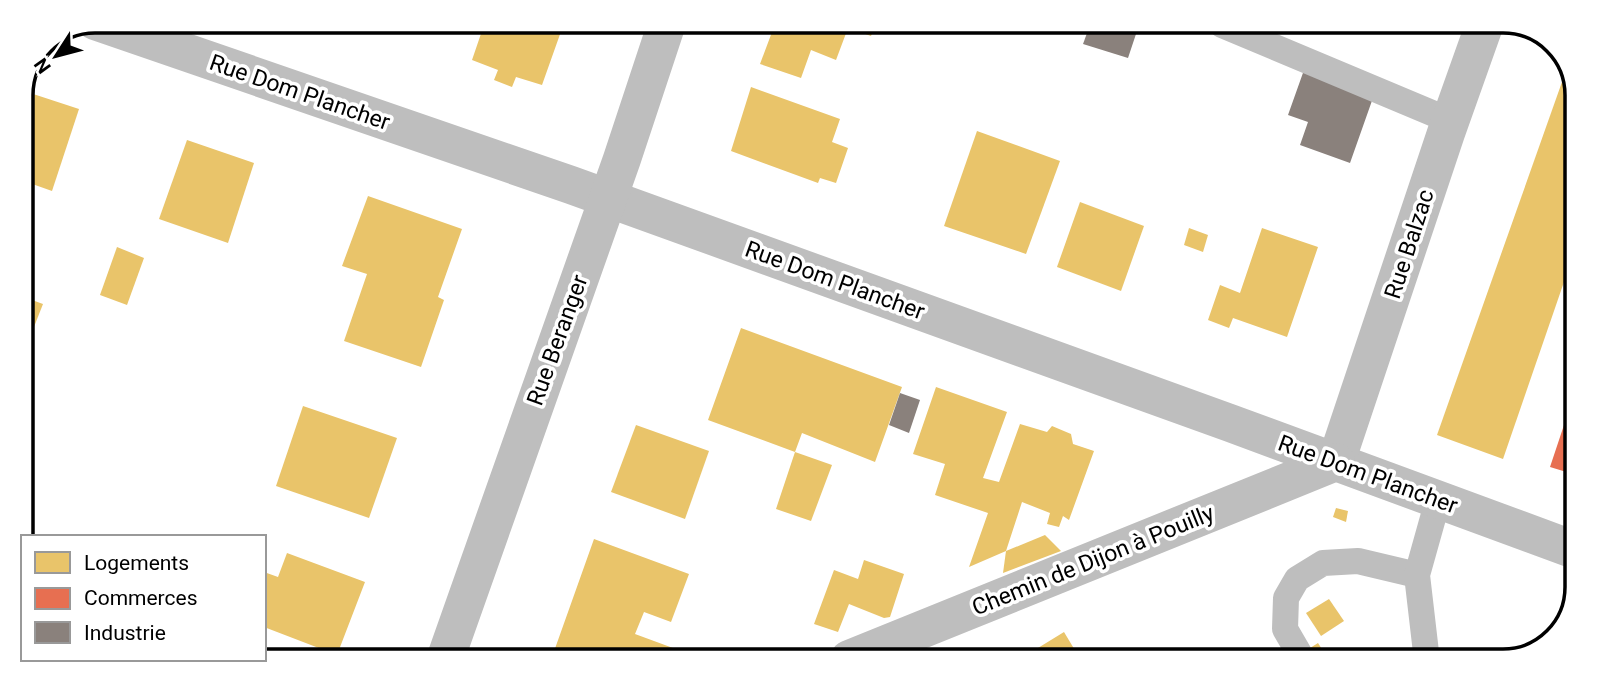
<svg xmlns="http://www.w3.org/2000/svg" width="1598" height="682" viewBox="0 0 1598 682" font-family="Roboto,sans-serif">
  <style>
    .homes { fill: #e9c46a }
    .shops { fill: #e76f51 }
    .industry { fill: #8a817c }
    .lines { fill: none; stroke-linecap: round; stroke-linejoin: round }
    .lane { stroke: #bebebe; stroke-width: 26 }
    .street { stroke: #bebebe; stroke-width: 38 }
    .labels { text-anchor: middle; stroke-width: 7; stroke-linejoin: round; paint-order: stroke }
    .street-label { font-size: 23px; fill: #000; stroke: #fff }
    .rim { fill: none; stroke: #000; stroke-width: 3.5 }
  </style>
  <rect width="100%" height="100%" fill="#fff"/>
  <g class="homes">
    <path d="M485 22 564 23 542 85 516 77 512 87 494 80 498 70 472 60Z"/>
    <path d="M775 24H876L871 36 848 28 836 60 811 50 801 78 760 64Z"/>
    <path d="M1568 65 1577 90 1575 250 1503 459 1437 435Z"/>
    <path d="M751 87 840 119 832 142 848 148 836 183 820 178 818 183 731 151Z"/>
    <path d="M21 90 79 109 52 191 21 180Z"/>
    <path d="M977 131 1060 161 1026 254 944 226Z"/>
    <path d="M187 140 254 163 228 243 159 219Z"/>
    <path d="M368 196 462 229 438 297 444 300 421 367 344 341 367 274 342 266Z"/>
    <path d="M1080 202 1144 226 1121 291 1057 267Z"/>
    <path d="M1189 228 1208 235 1203 252 1184 245Z"/>
    <path d="M1262 228 1318 247 1287 337 1233 318 1229 328 1208 320 1220 285 1240 293Z"/>
    <path d="M117 247 144 258 127 305 100 295Z"/>
    <path d="M21 296 43 304 21 360Z"/>
    <path d="M741 328 902 387 875 462 802 433 795 452 708 420Z"/>
    <path d="M936 387 1007 412 983 478 999 482 1020 424 1047 432 1052 426 1071 434 1073 444 1094 451 1069 520 1063 516 1059 527 1047 524 1050 513 1022 502 1006 551 969 567 988 513 935 495 945 464 913 454Z"/>
    <path d="M303 406 397 438 369 518 276 486Z"/>
    <path d="M636 425 709 451 685 519 611 492Z"/>
    <path d="M795 452 832 465 811 521 776 509Z"/>
    <path d="M1336 508 1348 511 1346 522 1333 517Z"/>
    <path d="M1045 535 1061 551 1003 573 1006 551Z"/>
    <path d="M594 539 689 574 671 622 644 612 635 634 673 648 668 658H655L632 649 628 658 552 657Z"/>
    <path d="M287 553 365 582 337 655 264 627V572L278 577Z"/>
    <path d="M864 560 904 574 890 617 884 618 849 604 838 632 814 624 834 570 858 579Z"/>
    <path d="M1329 599 1344 621 1321 636 1306 613Z"/>
    <path d="M1064 632 1076 652 1081 650 1087 659H1020Z"/>
    <path d="M1318 643 1329 660H1291Z"/>
  </g>
  <path class="shops" d="M1573 398 1574 399 1573 474 1550 467Z"/>
  <g class="industry">
    <path d="M1090 25H1139L1128 58 1083 44Z"/>
    <path d="M1304 70 1374 95 1350 163 1300 145 1308 122 1288 115Z"/>
    <path d="M900 393 920 400 909 433 889 425Z"/>
  </g>
  <g class="lines">
    <g class="lane">
      <path d="M1222 25 1451 121"/>
      <path d="M1303 660 1285 629 1286 598 1297 579 1323 563 1358 561 1417 575"/>
      <path d="M1427 661 1417 575 1438 500"/>
    </g>
    <g class="street">
      <path d="M95 21 571 185 1230 423 1572 549"/>
      <path d="M1336 462 1446 133 1484 26"/>
      <path d="M446 657 622 159 667 23"/>
      <path d="M849 659 1336 462"/>
    </g>
  </g>
  <g class="labels">
    <g class="street-label">
      <text transform="translate(300 92) rotate(19)" y="8">Rue Dom Plancher</text>
      <text transform="translate(1409 244) rotate(-72)" y="8">Rue Balzac</text>
      <text transform="translate(835 280) rotate(20)" y="8">Rue Dom Plancher</text>
      <text transform="translate(557 340) rotate(-70)" y="8">Rue Beranger</text>
      <text transform="translate(1368 474) rotate(20)" y="8">Rue Dom Plancher</text>
      <text transform="translate(1093 560) rotate(-22)" y="8">Chemin de Dijon à Pouilly</text>
    </g>
  </g>
  <path d="M0 0H1598V682H0ZM95 33H1503A62 62 0 0 1 1565 95V587A62 62 0 0 1 1503 649H95A62 62 0 0 1 33 587V95A62 62 0 0 1 95 33Z" fill="#fff" fill-rule="evenodd"/>
  <path class="rim" d="M95 33H1503A62 62 0 0 1 1565 95V587A62 62 0 0 1 1503 649H95A62 62 0 0 1 33 587V95A62 62 0 0 1 95 33Z"/>
  <rect x="21" y="535" width="245" height="126" fill="#ffffff" stroke="#999999" stroke-width="2"/>
  <rect x="35" y="552" width="35" height="21" fill="#e9c46a" stroke="#999999" stroke-width="2"/>
  <text x="84" y="570" font-size="21" fill="#000000">Logements</text>
  <rect x="35" y="588" width="35" height="21" fill="#e76f51" stroke="#999999" stroke-width="2"/>
  <text x="84" y="605" font-size="21" fill="#000000">Commerces</text>
  <rect x="35" y="622" width="35" height="21" fill="#8a817c" stroke="#999999" stroke-width="2"/>
  <text x="84" y="640" font-size="21" fill="#000000">Industrie</text>
  <g transform="translate(56 56) rotate(234)" stroke="#ffffff" stroke-width="5" paint-order="stroke">
  <path d="M0-5L12 26L0 18L-12 26Z" fill="#000000"/>
  <text y="-10" font-size="19" font-weight="bold" text-anchor="middle" fill="#000000">N</text>
  </g>
</svg>
